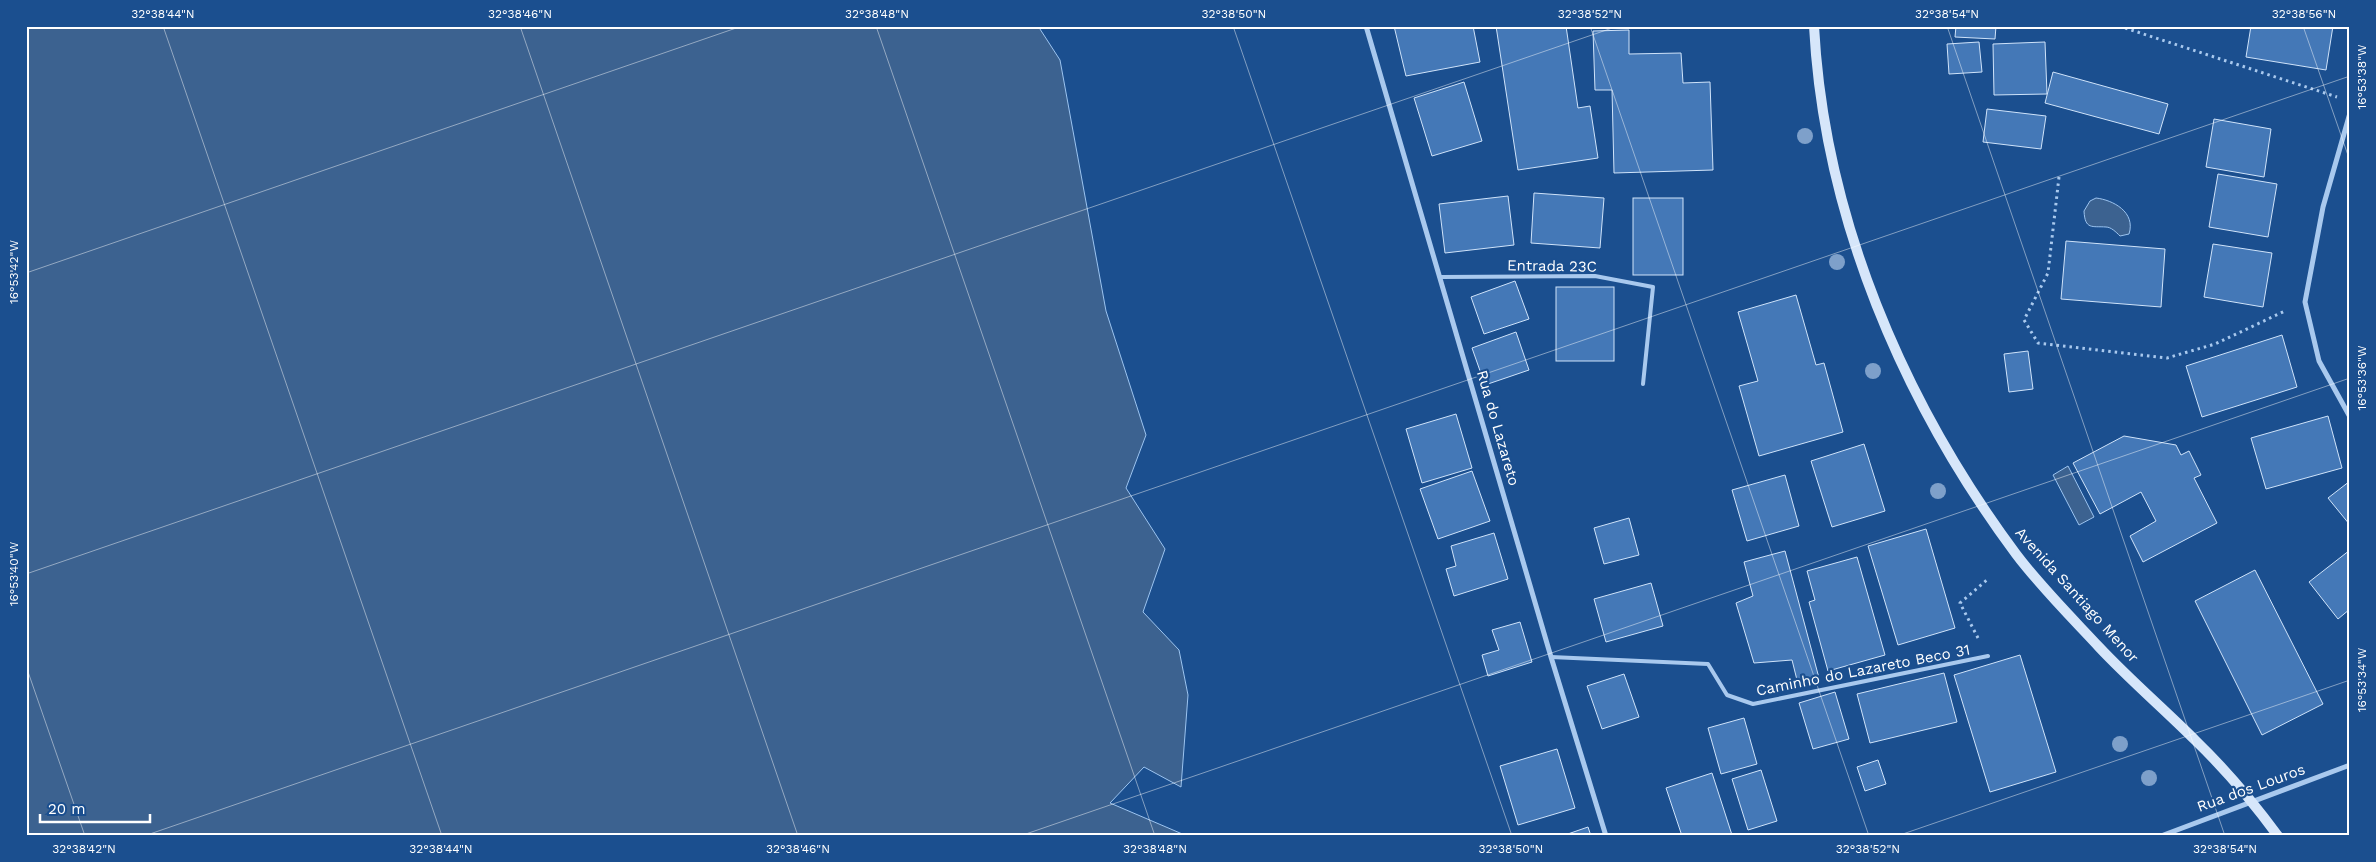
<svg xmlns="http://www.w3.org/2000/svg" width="2376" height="862" viewBox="0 0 2376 862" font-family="'Work Sans',sans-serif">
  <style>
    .water { fill: #3c6290; stroke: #9cc4f0 }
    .building { fill: #4478b7; stroke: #cfe3fa }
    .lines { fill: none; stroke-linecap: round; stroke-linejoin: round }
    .path { stroke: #a9c9ee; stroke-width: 3; stroke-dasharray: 2.5 4; stroke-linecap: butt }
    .lane { stroke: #a9c9ee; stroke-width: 4 }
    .street { stroke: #a9c9ee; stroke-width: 5 }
    .secondary { stroke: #d6e6fa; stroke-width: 10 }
    .tree { fill: #7ea0ca }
    .ticks { fill: none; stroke: #fff; stroke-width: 1; stroke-opacity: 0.45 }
    .labels { text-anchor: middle; stroke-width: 4.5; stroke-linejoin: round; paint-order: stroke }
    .street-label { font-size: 15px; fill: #fff; stroke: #1b4f8f }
    .neatline { fill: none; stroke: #fff; stroke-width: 2 }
    .ticks-label { font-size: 12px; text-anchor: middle; fill: #fff }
  </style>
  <rect width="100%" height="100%" fill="#1b4f8f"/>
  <g class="water">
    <path d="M26 26H1038L1060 60 1106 311 1146 435 1126 488 1165 549 1143 612 1179 650 1188 695 1181 787 1144 767 1110 803 1187 836H26Z"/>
    <path d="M2096 198C2113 200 2136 212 2129 234L2120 236C2116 232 2111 227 2106 227 2092 226 2085 230 2084 211L2090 201Z"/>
    <path d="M2068 466 2094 517 2079 525 2053 475Z"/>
  </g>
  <g class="building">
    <path d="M1394 26H1473L1480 62 1406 76Z"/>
    <path d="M1496 26H1566L1578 108 1590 106 1598 158 1518 170Z"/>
    <path d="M1956 26H1996L1995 39 1955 37Z"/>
    <path d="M2251 26H2333L2326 70 2246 57Z"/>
    <path d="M1629 30V54L1681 53 1683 83 1710 82 1713 170 1614 173 1612 90H1595L1593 31Z"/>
    <path d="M1979 42 1982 72 1949 74 1947 44Z"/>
    <path d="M2045 42 2047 94 1994 95 1993 44Z"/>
    <path d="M2053 72 2168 104 2159 134 2045 103Z"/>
    <path d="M1464 82 1482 141 1432 156 1414 98Z"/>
    <path d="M1987 109 2046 116 2041 149 1983 142Z"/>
    <path d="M2214 119 2271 129 2264 177 2206 167Z"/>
    <path d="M2218 174 2277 184 2268 237 2209 227Z"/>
    <path d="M1534 193 1604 198 1600 248 1531 243Z"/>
    <path d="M1508 196 1514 245 1445 253 1439 204Z"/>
    <rect x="1633" y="198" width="50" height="77"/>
    <path d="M2066 241 2165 249 2161 307 2061 299Z"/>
    <path d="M2213 244 2272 253 2263 307 2204 297Z"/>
    <path d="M1515 281 1529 319 1484 334 1471 297Z"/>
    <rect x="1556" y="287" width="58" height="74"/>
    <path d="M1796 295 1816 365 1824 363 1843 432 1759 456 1739 386 1758 381 1738 312Z"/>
    <path d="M1516 332 1529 370 1485 385 1472 348Z"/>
    <path d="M2282 335 2297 387 2202 417 2186 366Z"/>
    <path d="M2028 351 2033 389 2009 392 2004 354Z"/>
    <path d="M1456 414 1472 468 1422 483 1406 429Z"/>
    <path d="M2328 416 2342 468 2266 489 2251 438Z"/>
    <path d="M2124 436 2176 445 2181 455 2189 451 2201 475 2194 478 2217 523 2143 562 2130 536 2156 521 2141 492 2100 514 2073 463Z"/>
    <path d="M1864 444 1885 511 1832 527 1811 461Z"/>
    <path d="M1472 471 1490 521 1438 539 1420 489Z"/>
    <path d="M1785 475 1799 526 1747 541 1732 490Z"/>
    <path d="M2350 481V525L2328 498Z"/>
    <path d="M1629 518 1639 555 1604 564 1594 528Z"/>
    <path d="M1926 529 1955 628 1898 645 1868 546Z"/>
    <path d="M1494 533 1508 579 1454 596 1446 569 1456 566 1451 546Z"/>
    <path d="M2350 550V609L2338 619 2309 582Z"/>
    <path d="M1785 551 1819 678 1798 684 1792 660 1754 663 1736 603 1753 596 1744 562Z"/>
    <path d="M1857 557 1885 655 1828 671 1809 602 1815 600 1807 571Z"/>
    <path d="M2255 570 2323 704 2262 735 2195 601Z"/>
    <path d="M1651 583 1663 626 1606 642 1594 599Z"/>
    <path d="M1520 622 1532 662 1488 676 1482 655 1499 650 1492 630Z"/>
    <path d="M2020 655 2056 772 1990 792 1954 675Z"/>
    <path d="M1944 673 1957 722 1870 743 1857 694Z"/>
    <path d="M1624 674 1639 717 1602 729 1587 686Z"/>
    <path d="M1835 692 1849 739 1813 749 1799 703Z"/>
    <path d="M1744 718 1757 764 1721 774 1708 728Z"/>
    <path d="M1557 749 1575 808 1518 825 1500 766Z"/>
    <path d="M1878 760 1886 784 1865 791 1857 767Z"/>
    <path d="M1761 770 1777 821 1748 830 1732 779Z"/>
    <path d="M1712 773 1732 835 1682 836 1666 788Z"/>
    <path d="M1588 827 1591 836H1562Z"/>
  </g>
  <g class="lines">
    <g class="path">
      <path d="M2119 26 2337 97"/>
      <path d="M2059 177 2048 273 2024 320 2038 343 2167 358 2215 344 2285 311"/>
      <path d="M1978 638 1960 603 1988 579"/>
    </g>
    <g class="lane">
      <path d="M1708 26 1710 27"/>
      <path d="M1441 277 1595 276 1653 287 1643 384"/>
      <path d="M1551 657 1708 664 1727 695 1753 704 1988 656"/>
    </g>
    <g class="street">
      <path d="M1366 26 1551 657 1606 836"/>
      <path d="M2350 113 2323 207 2305 302 2319 361 2350 417"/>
      <path d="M2161 836 2350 765"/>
    </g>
    <path class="secondary" d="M1814 26C1824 217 1903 402 2016 554 2040 586 2072 618 2099 647 2130 680 2164 709 2196 741 2226 770 2253 802 2278 836"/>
  </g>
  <g class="tree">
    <circle cx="1805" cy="136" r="8"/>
    <circle cx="1837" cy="262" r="8"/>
    <circle cx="1873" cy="371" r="8"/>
    <circle cx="1938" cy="491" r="8"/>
    <circle cx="2120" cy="744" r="8"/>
    <circle cx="2149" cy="778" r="8"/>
  </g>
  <path class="ticks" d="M163 26 442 836M520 26 798 836M876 26 1155 836M1233 26 1512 836M1590 26 1869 836M1947 26 2225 836M2303 26 2350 161M26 273 742 26M26 574 1618 26M26 666 85 836M144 836 2350 76M1020 836 2350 378M1897 836 2350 680"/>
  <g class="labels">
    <g class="street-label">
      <text transform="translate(1552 266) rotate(1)" y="5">Entrada 23C</text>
      <text transform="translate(1498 428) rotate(74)" y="5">Rua do Lazareto</text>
      <text transform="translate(2077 595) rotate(48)" y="5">Avenida Santiago Menor</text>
      <text transform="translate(1863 670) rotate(-11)" y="5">Caminho do Lazareto Beco 31</text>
      <text transform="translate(2251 788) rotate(-20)" y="5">Rua dos Louros</text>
    </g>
  </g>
  <rect width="2376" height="862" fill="none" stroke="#1b4f8f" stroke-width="55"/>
  <path d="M40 814v8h110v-8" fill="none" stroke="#ffffff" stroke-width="2.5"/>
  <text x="48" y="814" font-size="15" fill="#ffffff" stroke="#1b4f8f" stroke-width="4" paint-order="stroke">20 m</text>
  <rect x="28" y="28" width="2320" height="806" class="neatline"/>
  <g class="ticks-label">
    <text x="163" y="18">32°38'44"N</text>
    <text x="520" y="18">32°38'46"N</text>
    <text x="877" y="18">32°38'48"N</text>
    <text x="1234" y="18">32°38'50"N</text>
    <text x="1590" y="18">32°38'52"N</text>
    <text x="1947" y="18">32°38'54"N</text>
    <text x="2304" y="18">32°38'56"N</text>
    <text transform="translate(2362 77) rotate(-90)" y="4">16°53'38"W</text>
    <text transform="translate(14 272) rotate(-90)" y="4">16°53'42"W</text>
    <text transform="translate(2362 378) rotate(-90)" y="4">16°53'36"W</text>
    <text transform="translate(14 574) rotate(-90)" y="4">16°53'40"W</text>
    <text transform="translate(2362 680) rotate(-90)" y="4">16°53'34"W</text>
    <text x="84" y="853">32°38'42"N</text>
    <text x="441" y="853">32°38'44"N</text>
    <text x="798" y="853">32°38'46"N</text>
    <text x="1155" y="853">32°38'48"N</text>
    <text x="1511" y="853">32°38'50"N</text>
    <text x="1868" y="853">32°38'52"N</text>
    <text x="2225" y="853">32°38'54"N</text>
  </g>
</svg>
